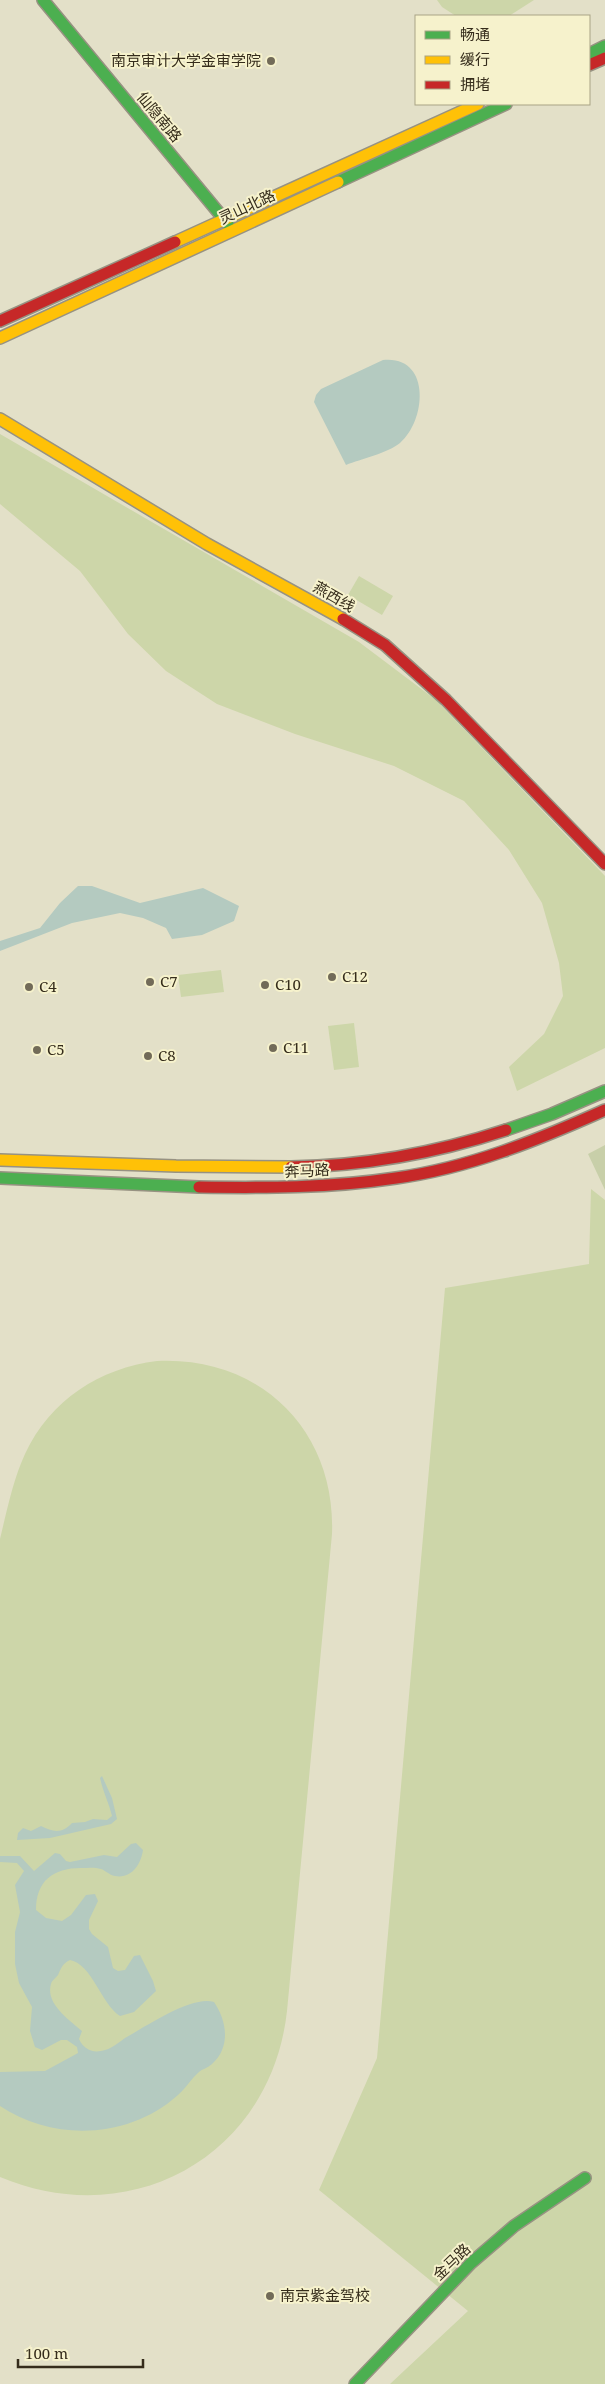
<svg xmlns="http://www.w3.org/2000/svg" width="605" height="2384" viewBox="0 0 605 2384" font-family="'Noto Serif','Noto Sans SC',serif">
  <style>
    .green { fill: #cdd6a9 }
    .cemetery { fill: #c8cfa9 }
    .water { fill: #b4cac0 }
    .lines { fill: none; stroke-linecap: round; stroke-linejoin: round }
    .fast-casing { stroke: #979282; stroke-width: 14 }
    .slow-casing { stroke: #979282; stroke-width: 14 }
    .jam-casing { stroke: #979282; stroke-width: 14 }
    .fast { stroke: #4caf50; stroke-width: 11 }
    .slow { stroke: #ffc107; stroke-width: 11 }
    .jam { stroke: #c62828; stroke-width: 11 }
    .poi-dot { fill: #726b58; stroke: #f6f2cc; stroke-width: 2 }
    .labels { text-anchor: middle; stroke-width: 4; stroke-linejoin: round; paint-order: stroke }
    .poi-label { font-size: 15px; fill: #352c1b; stroke: #f6f2cc; text-anchor: start }
    .street-label { font-size: 15px; fill: #352c1b; stroke: #f6f2cc }
  </style>
  <rect width="100%" height="100%" fill="#e3e0c8"/>
  <g class="green">
    <path d="M437 0H534L509 16H456L442 7Z"/>
    <path d="M0 434 359 642 436 700 605 876V1048L517 1091 509 1067 544 1034 563 996 559 963 542 903 509 850 464 801 394 766 295 734 217 704 166 671 128 634 80 571 0 504Z"/>
    <path d="M359 576 393 596 382 615 348 595Z"/>
    <path d="M221 970 224 992 181 997 178 975Z"/>
    <path d="M354 1023 359 1067 334 1070 328 1026Z"/>
    <path d="M591 1189 605 1200V2384H390L468 2311 319 2190 377 2058 445 1288 589 1264Z"/>
    <path d="M157 1361C261 1356 336 1431 332 1534L287 2011C271 2155 133 2233 0 2177V1539C7 1510 13 1480 25 1454 50 1400 100 1368 157 1361Z"/>
  </g>
  <path class="cemetery" d="M605 1145V1190L588 1154Z"/>
  <g class="water">
    <path d="M383 360C431 355 427 420 400 443 388 453 361 459 346 465L314 402 316 395 321 389Z"/>
    <path d="M78 886H92L140 903 203 888 239 906 234 921 202 935 172 939 166 928 143 918 120 913 72 923 0 951V941L40 928 60 903Z"/>
    <path d="M102 1776 112 1798 117 1819 111 1824 50 1838 17 1840 18 1833 23 1828 31 1831 41 1826C53 1832 62 1834 72 1823L85 1822 93 1819 107 1820 112 1816C109 1803 103 1792 100 1778Z"/>
    <path d="M136 1843 143 1850C141 1864 132 1879 115 1876 109 1875 105 1870 101 1869 95 1867 87 1868 81 1868 53 1868 36 1881 36 1910L46 1918 62 1921 71 1915 86 1895 95 1894 98 1901 89 1920V1929L92 1934 108 1947 113 1968 118 1971 125 1970 134 1956 140 1955 153 1981 156 1991 134 2012 120 2016C101 2004 92 1964 70 1960 63 1963 61 1968 58 1975 56 1978 52 1980 51 1984 45 2004 70 2020 82 2031L79 2039C83 2048 91 2053 101 2051 110 2050 118 2043 125 2038 145 2027 192 1995 214 2002 227 2021 231 2047 212 2064 208 2068 202 2069 199 2072 191 2079 186 2088 178 2095 129 2139 54 2142 0 2106V2072L45 2071 78 2053 77 2047 67 2040H61L42 2050 35 2047 30 2031 32 2007 19 1983 15 1964V1932L20 1912 15 1885 24 1871 17 1863 0 1862V1856H20L34 1871 55 1853 60 1854 66 1861 70 1862 104 1855 117 1857 131 1844Z"/>
  </g>
  <g class="lines">
    <g class="fast-casing">
      <g id="fast">
        <path d="M43 0 228 224"/>
        <path d="M589 54 605 46"/>
        <path d="M338 182 506 104"/>
        <path d="M506 1130 552 1114 605 1091"/>
        <path d="M0 1178 199 1187"/>
        <path d="M355 2384 471 2263 514 2226 585 2178"/>
      </g>
    </g>
    <g class="slow-casing">
      <g id="slow">
        <path d="M175 242 478 104"/>
        <path d="M0 338 338 182"/>
        <path d="M0 419 207 544 343 619"/>
        <path d="M0 1160 176 1166 291 1167"/>
      </g>
    </g>
    <g class="jam-casing">
      <g id="jam">
        <path d="M589 65 605 58"/>
        <path d="M0 321 175 242"/>
        <path d="M343 619 385 645 446 700 605 864"/>
        <path d="M291 1167C365 1166 436 1153 506 1130"/>
        <path d="M199 1187C265 1188 330 1188 396 1178 469 1168 538 1140 605 1110"/>
      </g>
    </g>
    <use href="#fast" class="fast"/>
    <use href="#slow" class="slow"/>
    <use href="#jam" class="jam"/>
  </g>
  <g class="poi-dot">
    <circle cx="271" cy="61" r="5"/>
    <circle cx="332" cy="977" r="5"/>
    <circle cx="150" cy="982" r="5"/>
    <circle cx="265" cy="985" r="5"/>
    <circle cx="29" cy="987" r="5"/>
    <circle cx="273" cy="1048" r="5"/>
    <circle cx="37" cy="1050" r="5"/>
    <circle cx="148" cy="1056" r="5"/>
    <circle cx="270" cy="2296" r="5"/>
  </g>
  <g class="labels">
    <g class="poi-label">
      <text x="261" y="66" text-anchor="end">南京审计大学金审学院</text>
      <text x="342" y="982">C12</text>
      <text x="160" y="987">C7</text>
      <text x="275" y="990">C10</text>
      <text x="39" y="992">C4</text>
      <text x="283" y="1053">C11</text>
      <text x="47" y="1055">C5</text>
      <text x="158" y="1061">C8</text>
      <text x="280" y="2301">南京紫金驾校</text>
    </g>
    <g class="street-label">
      <text transform="translate(159 117) rotate(50)" y="5">仙隐南路</text>
      <text transform="translate(247 207) rotate(-25)" y="5">灵山北路</text>
      <text transform="translate(334 597) rotate(30)" y="5">燕西线</text>
      <text transform="translate(307 1171) rotate(-3)" y="5">奔马路</text>
      <text transform="translate(452 2262) rotate(-44)" y="5">金马路</text>
    </g>
  </g>
  <rect x="415" y="15" width="175" height="90" fill="#f6f2cc" stroke="#a9a385"/>
  <rect x="425" y="31" width="25" height="8" fill="#4caf50" stroke="#a9a385"/>
  <text x="460" y="40" font-size="15" fill="#352c1b">畅通</text>
  <rect x="425" y="56" width="25" height="8" fill="#ffc107" stroke="#a9a385"/>
  <text x="460" y="65" font-size="15" fill="#352c1b">缓行</text>
  <rect x="425" y="81" width="25" height="8" fill="#c62828" stroke="#a9a385"/>
  <text x="460" y="90" font-size="15" fill="#352c1b">拥堵</text>
  <path d="M18 2359v8h125v-8" fill="none" stroke="#352c1b" stroke-width="2.5"/>
  <text x="25" y="2359" font-size="15" fill="#352c1b" stroke="#f6f2cc" stroke-width="4" paint-order="stroke">100 m</text>
</svg>
